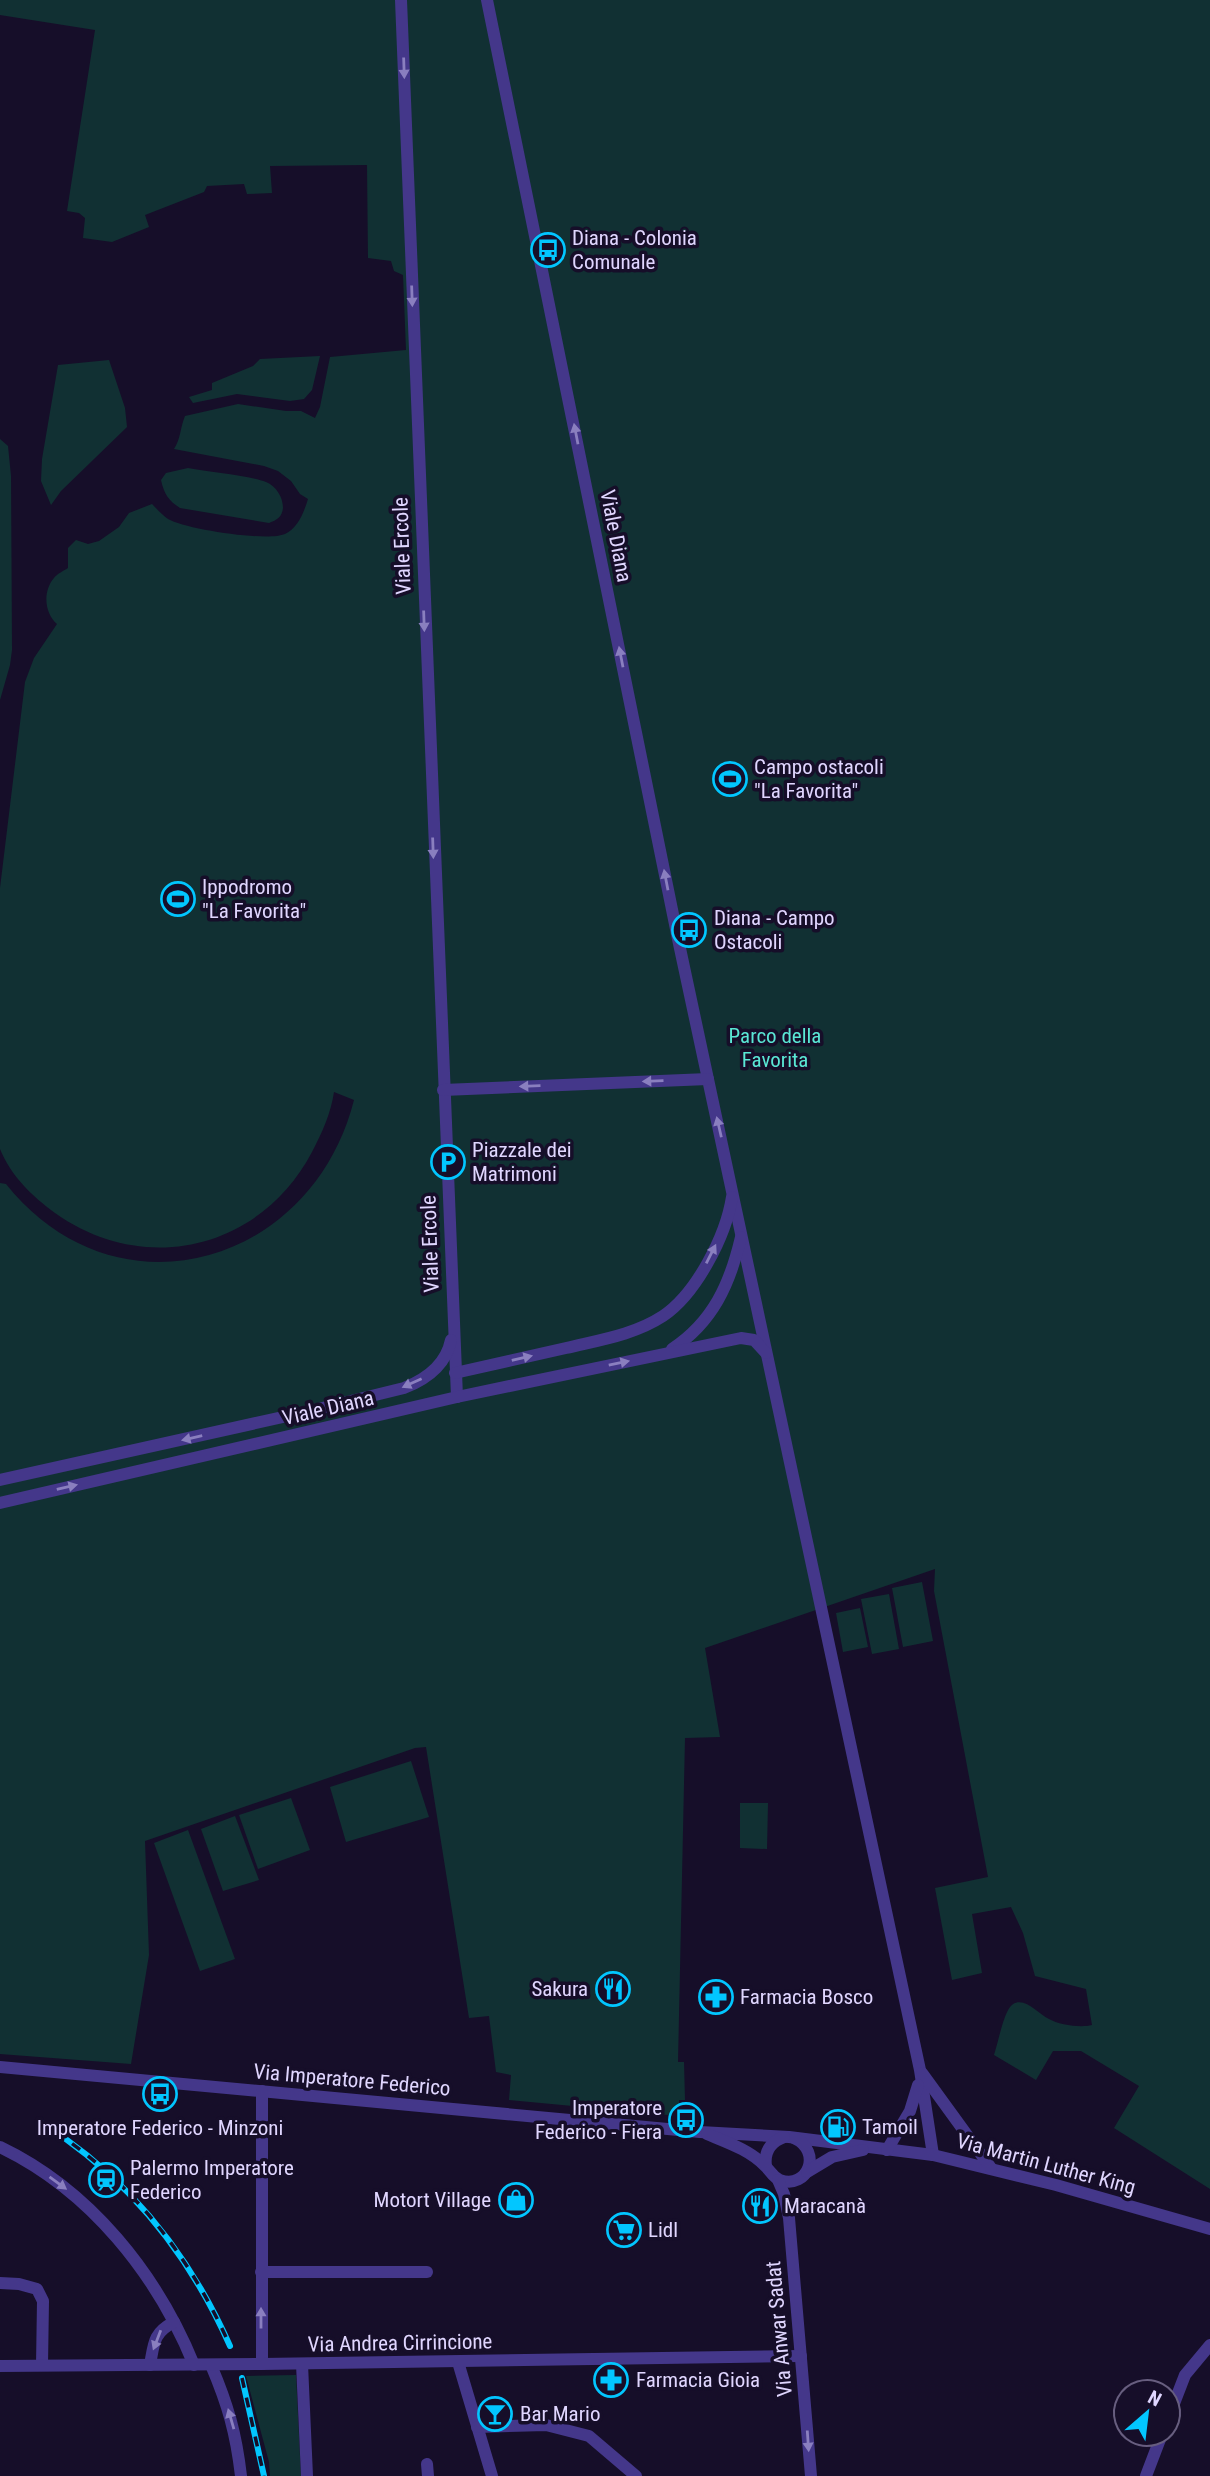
<svg xmlns="http://www.w3.org/2000/svg" width="1210" height="2476" viewBox="0 0 1210 2476" font-family="'Roboto Condensed',sans-serif">
  <style>
    .green { fill: #113033 }
    .lines { fill: none; stroke-linecap: round; stroke-linejoin: round }
    .minor { stroke: #44378a; stroke-width: 12 }
    .rail-casing { stroke: #02c6ff; stroke-width: 6 }
    .rail { stroke: #160e29; stroke-width: 3.5; stroke-dasharray: 10; stroke-linecap: butt }
    .oneway { fill: #8a7fbf }
    .labels { text-anchor: middle; stroke-width: 7; stroke-linejoin: round; paint-order: stroke }
    .poi-label { font-size: 21px; fill: #e0d6ff; stroke: #160e29; text-anchor: start }
    .street-label { font-size: 21px; fill: #e0d6ff; stroke: #160e29 }
    .park-label { font-size: 21px; fill: #5ae7d5; stroke: #160e29 }
  </style>
  <rect width="100%" height="100%" fill="#160e29"/>
  <g class="green">
    <path d="M0 0H1210V2189L1114 2128 1139 2086 1081 2051H1053L1036 2080 994 2055C998 2043 1003 2016 1010 2007 1022 1993 1038 2014 1049 2019 1059 2025 1081 2028 1092 2025L1086 1989 1035 1976 1023 1933 1011 1907 972 1914 982 1973 952 1980 935 1888 988 1877 934 1591 935 1569 705 1648 720 1737 685 1738 678 2062H684L685 2100H679V2116L509 2100 511 2075 496 2072 489 2016 469 2018 426 1747 415 1748 145 1841 149 1955 131 2064 0 2054V1183L6 1184C116 1322 312 1266 354 1100L334 1092C331 1113 322 1133 312 1152 261 1249 145 1277 55 1213 32 1196 11 1176 0 1149V888L25 682 34 658 57 624C45 614 42 592 54 578 57 574 63 571 68 568V548L76 540 88 544 99 541 119 527 129 513 152 504C157 509 162 515 168 519 185 529 267 542 285 534 298 528 304 512 308 499L300 494 291 481 278 471 264 466 174 449C181 438 180 428 185 416L238 404 286 411H301L315 418 320 407 330 357 406 350 403 275 394 271 391 261 368 258 367 165 270 166 272 193 247 194 244 184 207 186 204 192 145 215 149 227 112 242 83 238 85 218 79 213 67 211 95 30 0 15Z"/>
    <path d="M320 356 312 390 304 399 290 401 237 394 193 403 189 397 212 390V383L253 366 260 359Z"/>
    <path d="M109 360 125 408 127 427 61 491 51 505 41 481 42 459 58 365Z"/>
    <path d="M0 439 8 446 11 476 12 650 10 665 0 700Z"/>
    <path d="M188 468C209 472 247 475 266 482 276 486 283 497 283 508 282 517 277 520 269 523L180 508C169 501 164 494 161 480L166 473Z"/>
    <path d="M922 1582 933 1641 903 1647 892 1588Z"/>
    <path d="M889 1594 899 1649 872 1654 861 1599Z"/>
    <path d="M860 1608 868 1647 843 1652 836 1613Z"/>
    <path d="M411 1761 429 1817 346 1842 330 1787Z"/>
    <path d="M291 1798 310 1850 258 1869 239 1815Z"/>
    <path d="M740 1803H768L767 1849 740 1848Z"/>
    <path d="M235 1816 259 1880 223 1891 201 1829Z"/>
    <path d="M188 1830 235 1959 200 1971 154 1843Z"/>
    <path d="M296 2375 301 2476H270L269 2462 246 2376Z"/>
  </g>
  <g class="lines">
    <g class="minor">
      <path d="M401 0 457 1397"/>
      <path d="M487 0 678 939 920 2070 933 2155"/>
      <path d="M443 1090 708 1079"/>
      <path d="M672 1349C713 1322 730 1284 741 1237"/>
      <path d="M455 1373C492 1365 529 1356 566 1348 599 1340 634 1335 663 1316 696 1294 726 1236 732 1197"/>
      <path d="M0 1480 310 1411 404 1388C427 1379 446 1365 451 1340"/>
      <path d="M0 1503 457 1397 741 1338 754 1340 766 1353"/>
      <path d="M0 2067 700 2132 789 2137 933 2155 1056 2185 1210 2229"/>
      <path d="M922 2073 991 2168"/>
      <path d="M707 2134C726 2142 750 2150 765 2166 771 2171 772 2177 780 2180 808 2190 823 2151 794 2138"/>
      <path d="M0 2147C90 2190 157 2274 194 2365"/>
      <path d="M887 2150 910 2111 918 2085"/>
      <path d="M766 2166C764 2152 770 2142 784 2137"/>
      <path d="M807 2172 832 2157 863 2150"/>
      <path d="M778 2180 784 2194 789 2218 811 2476"/>
      <path d="M261 2272H427"/>
      <path d="M0 2283 19 2284 37 2289 43 2301 42 2365"/>
      <path d="M458 2362 492 2476"/>
      <path d="M262 2364V2091"/>
      <path d="M302 2364 307 2476"/>
      <path d="M150 2365C154 2343 153 2333 174 2322"/>
      <path d="M211 2365C228 2405 236 2433 241 2476"/>
      <path d="M0 2366 262 2364 801 2356"/>
      <path d="M1168 2419 1185 2375 1210 2345"/>
      <path d="M477 2427 546 2425 589 2436 636 2476"/>
      <path d="M427 2464 428 2476"/>
      <path d="M1146 2476 1162 2434"/>
    </g>
    <g class="rail-casing">
      <g id="rail">
        <path d="M39 2121C127 2176 188 2251 230 2346"/>
        <path d="M242 2378 264 2476"/>
      </g>
    </g>
    <use href="#rail" class="rail"/>
  </g>
  <defs><path id="oneway-solid" d="M-6-.8H1V-3.2L6.5 0L1 3.2V.8H-6Z" transform="scale(1.75)"/></defs>
  <g class="oneway">
    <use href="#oneway-solid" transform="translate(404 68) rotate(88)"/>
    <use href="#oneway-solid" transform="translate(412 296) rotate(88)"/>
    <use href="#oneway-solid" transform="translate(576 434) rotate(-101)"/>
    <use href="#oneway-solid" transform="translate(424 621) rotate(88)"/>
    <use href="#oneway-solid" transform="translate(621 657) rotate(-101)"/>
    <use href="#oneway-solid" transform="translate(433 848) rotate(88)"/>
    <use href="#oneway-solid" transform="translate(666 880) rotate(-101)"/>
    <use href="#oneway-solid" transform="translate(653 1081) rotate(178)"/>
    <use href="#oneway-solid" transform="translate(530 1086) rotate(178)"/>
    <use href="#oneway-solid" transform="translate(719 1127) rotate(-103)"/>
    <use href="#oneway-solid" transform="translate(711 1254) rotate(-63)"/>
    <use href="#oneway-solid" transform="translate(522 1358) rotate(-13)"/>
    <use href="#oneway-solid" transform="translate(619 1363) rotate(-12)"/>
    <use href="#oneway-solid" transform="translate(412 1383) rotate(156)"/>
    <use href="#oneway-solid" transform="translate(192 1438) rotate(167)"/>
    <use href="#oneway-solid" transform="translate(67 1487) rotate(-13)"/>
    <use href="#oneway-solid" transform="translate(58 2183) rotate(36)"/>
    <use href="#oneway-solid" transform="translate(261 2318) rotate(-90)"/>
    <use href="#oneway-solid" transform="translate(157 2340) rotate(111)"/>
    <use href="#oneway-solid" transform="translate(231 2419) rotate(-106)"/>
    <use href="#oneway-solid" transform="translate(808 2441) rotate(86)"/>
  </g>
  <defs>
    <g id="bus-ring" transform="scale(1.75)"><circle r="9.5" fill="#160e29" stroke="#02c6ff" stroke-width="1.5"/><path d="M-5-6H5V4H4V6H2V4H-2V6H-4V4H-5ZM-3.5-4V0h7V-4ZM-3.5 1.2v1.5H-2V1.2ZM2 1.2v1.5H3.5V1.2Z" fill="#02c6ff"/></g>
    <g id="stadium-ring" transform="scale(1.75)"><circle r="9.5" fill="#160e29" stroke="#02c6ff" stroke-width="1.5"/><path d="M0-5a6.5 5 0 1 0 0 10a6.5 5 0 1 0 0-10ZM-3.5-1.8h7v3.6h-7Z" fill="#02c6ff"/></g>
    <g id="parking-ring" transform="scale(1.75)"><circle r="9.5" fill="#160e29" stroke="#02c6ff" stroke-width="1.5"/><path d="M-3.5-5.5H1a3.5 3.5 0 0 1 0 7H-1V5.5H-3.5ZM-1-3.4V-.6H.8a1.4 1.4 0 0 0 0-2.8Z" fill="#02c6ff"/></g>
    <g id="restaurant-ring" transform="scale(1.75)"><circle r="9.5" fill="#160e29" stroke="#02c6ff" stroke-width="1.5"/><path d="M-5-6h1v4h1v-4h1v4h1v-4h1v5L-1.5 .5V6h-2V.5L-5-1ZM5-6V6H3V1.5H1.5Q1.5-4 5-6Z" fill="#02c6ff"/></g>
    <g id="pharmacy-ring" transform="scale(1.75)"><circle r="9.5" fill="#160e29" stroke="#02c6ff" stroke-width="1.5"/><path d="M-2-6h4v4h4v4h-4v4h-4v-4h-4v-4h4Z" fill="#02c6ff"/></g>
    <g id="fuel-ring" transform="scale(1.75)"><circle r="9.5" fill="#160e29" stroke="#02c6ff" stroke-width="1.5"/><path d="M-5.5-6h7V0h2V4h1.3V-2.5L3-4.5l.8-.8L6-3V5H2.5V1h-1V6h-7ZM-4.2-4.7v3.2H.2V-4.7Z" fill="#02c6ff"/></g>
    <g id="station-ring" transform="scale(1.75)"><circle r="9.5" fill="#160e29" stroke="#02c6ff" stroke-width="1.5"/><path d="M-3-6H3Q5-6 5-4V2Q5 4 3 4L4.5 6H3L1.5 4h-3L-3 6H-4.5L-3 4Q-5 4-5 2V-4Q-5-6-3-6ZM-3.5-4v3h7v-3ZM-3.5 1v1.5H-2V1ZM2 1v1.5H3.5V1Z" fill="#02c6ff"/></g>
    <g id="shop-ring" transform="scale(1.75)"><circle r="9.5" fill="#160e29" stroke="#02c6ff" stroke-width="1.5"/><path d="M-5-2.5h2.3a2.7 3.5 0 0 1 5.4 0H5L5.5 6h-11ZM-1.5-2.5h3a1.5 2.3 0 0 0-3 0Z" fill="#02c6ff"/></g>
    <g id="supermarket-ring" transform="scale(1.75)"><circle r="9.5" fill="#160e29" stroke="#02c6ff" stroke-width="1.5"/><path d="M-6-5.5h2.5l.6 2H6L4.5 2H-2.5L-4.4-4H-6ZM-1.5 3.2a1.3 1.3 0 1 0 .1 0ZM3 3.2a1.3 1.3 0 1 0 .1 0Z" fill="#02c6ff"/></g>
    <g id="bar-ring" transform="scale(1.75)"><circle r="9.5" fill="#160e29" stroke="#02c6ff" stroke-width="1.5"/><path d="M-6-5H6L.8 .8V4.5H3.5V6h-7V4.5H-.8V.8Z" fill="#02c6ff"/></g>
  </defs>
  <g fill-rule="evenodd">
    <use href="#bus-ring" x="548" y="250"/>
    <use href="#stadium-ring" x="730" y="779"/>
    <use href="#stadium-ring" x="178" y="899"/>
    <use href="#bus-ring" x="689" y="930"/>
    <use href="#parking-ring" x="448" y="1162"/>
    <use href="#restaurant-ring" x="613" y="1989"/>
    <use href="#pharmacy-ring" x="716" y="1997"/>
    <use href="#bus-ring" x="160" y="2094"/>
    <use href="#bus-ring" x="686" y="2120"/>
    <use href="#fuel-ring" x="838" y="2127"/>
    <use href="#station-ring" x="106" y="2180"/>
    <use href="#shop-ring" x="516" y="2200"/>
    <use href="#restaurant-ring" x="760" y="2206"/>
    <use href="#supermarket-ring" x="624" y="2230"/>
    <use href="#pharmacy-ring" x="611" y="2380"/>
    <use href="#bar-ring" x="495" y="2414"/>
  </g>
  <g class="labels">
    <g class="poi-label">
      <text x="572" y="245">Diana - Colonia<tspan x="572" dy="24">Comunale</tspan></text>
      <text x="754" y="774">Campo ostacoli<tspan x="754" dy="24">"La Favorita"</tspan></text>
      <text x="202" y="894">Ippodromo<tspan x="202" dy="24">"La Favorita"</tspan></text>
      <text x="714" y="925">Diana - Campo<tspan x="714" dy="24">Ostacoli</tspan></text>
      <text x="472" y="1157">Piazzale dei<tspan x="472" dy="24">Matrimoni</tspan></text>
      <text x="588" y="1996" text-anchor="end">Sakura</text>
      <text x="740" y="2004">Farmacia Bosco</text>
      <text x="662" y="2115" text-anchor="end">Imperatore<tspan x="662" dy="24">Federico - Fiera</tspan></text>
      <text x="862" y="2134">Tamoil</text>
      <text x="160" y="2135" text-anchor="middle">Imperatore Federico - Minzoni</text>
      <text x="130" y="2175">Palermo Imperatore<tspan x="130" dy="24">Federico</tspan></text>
      <text x="491" y="2207" text-anchor="end">Motort Village</text>
      <text x="784" y="2213">Maracanà</text>
      <text x="648" y="2237">Lidl</text>
      <text x="636" y="2387">Farmacia Gioia</text>
      <text x="520" y="2421">Bar Mario</text>
    </g>
    <g class="street-label">
      <text transform="translate(616 536) rotate(79)" y="7">Viale Diana</text>
      <text transform="translate(402 546) rotate(-92)" y="7">Viale Ercole</text>
      <text transform="translate(430 1244) rotate(-92)" y="7">Viale Ercole</text>
      <text transform="translate(328 1408) rotate(-13)" y="7">Viale Diana</text>
      <text transform="translate(352 2080) rotate(5)" y="7">Via Imperatore Federico</text>
      <text transform="translate(1046 2164) rotate(15)" y="7">Via Martin Luther King</text>
      <text transform="translate(779 2329) rotate(-95)" y="7">Via Anwar Sadat</text>
      <text transform="translate(400 2343) rotate(-1)" y="7">Via Andrea Cirrincione</text>
    </g>
    <g class="park-label">
      <text x="775" y="1043">Parco della<tspan x="775" dy="24">Favorita</tspan></text>
    </g>
  </g>
  <g transform="translate(1147 2413) rotate(28)"><circle r="33" fill="#160e29" stroke="#675e7f" stroke-width="2"/>
  <path d="M0-5L12 26L0 18L-12 26Z" fill="#02c6ff"/>
  <text y="-10" font-size="19" font-weight="bold" text-anchor="middle" fill="#e0d6ff">N</text>
  </g>
</svg>
